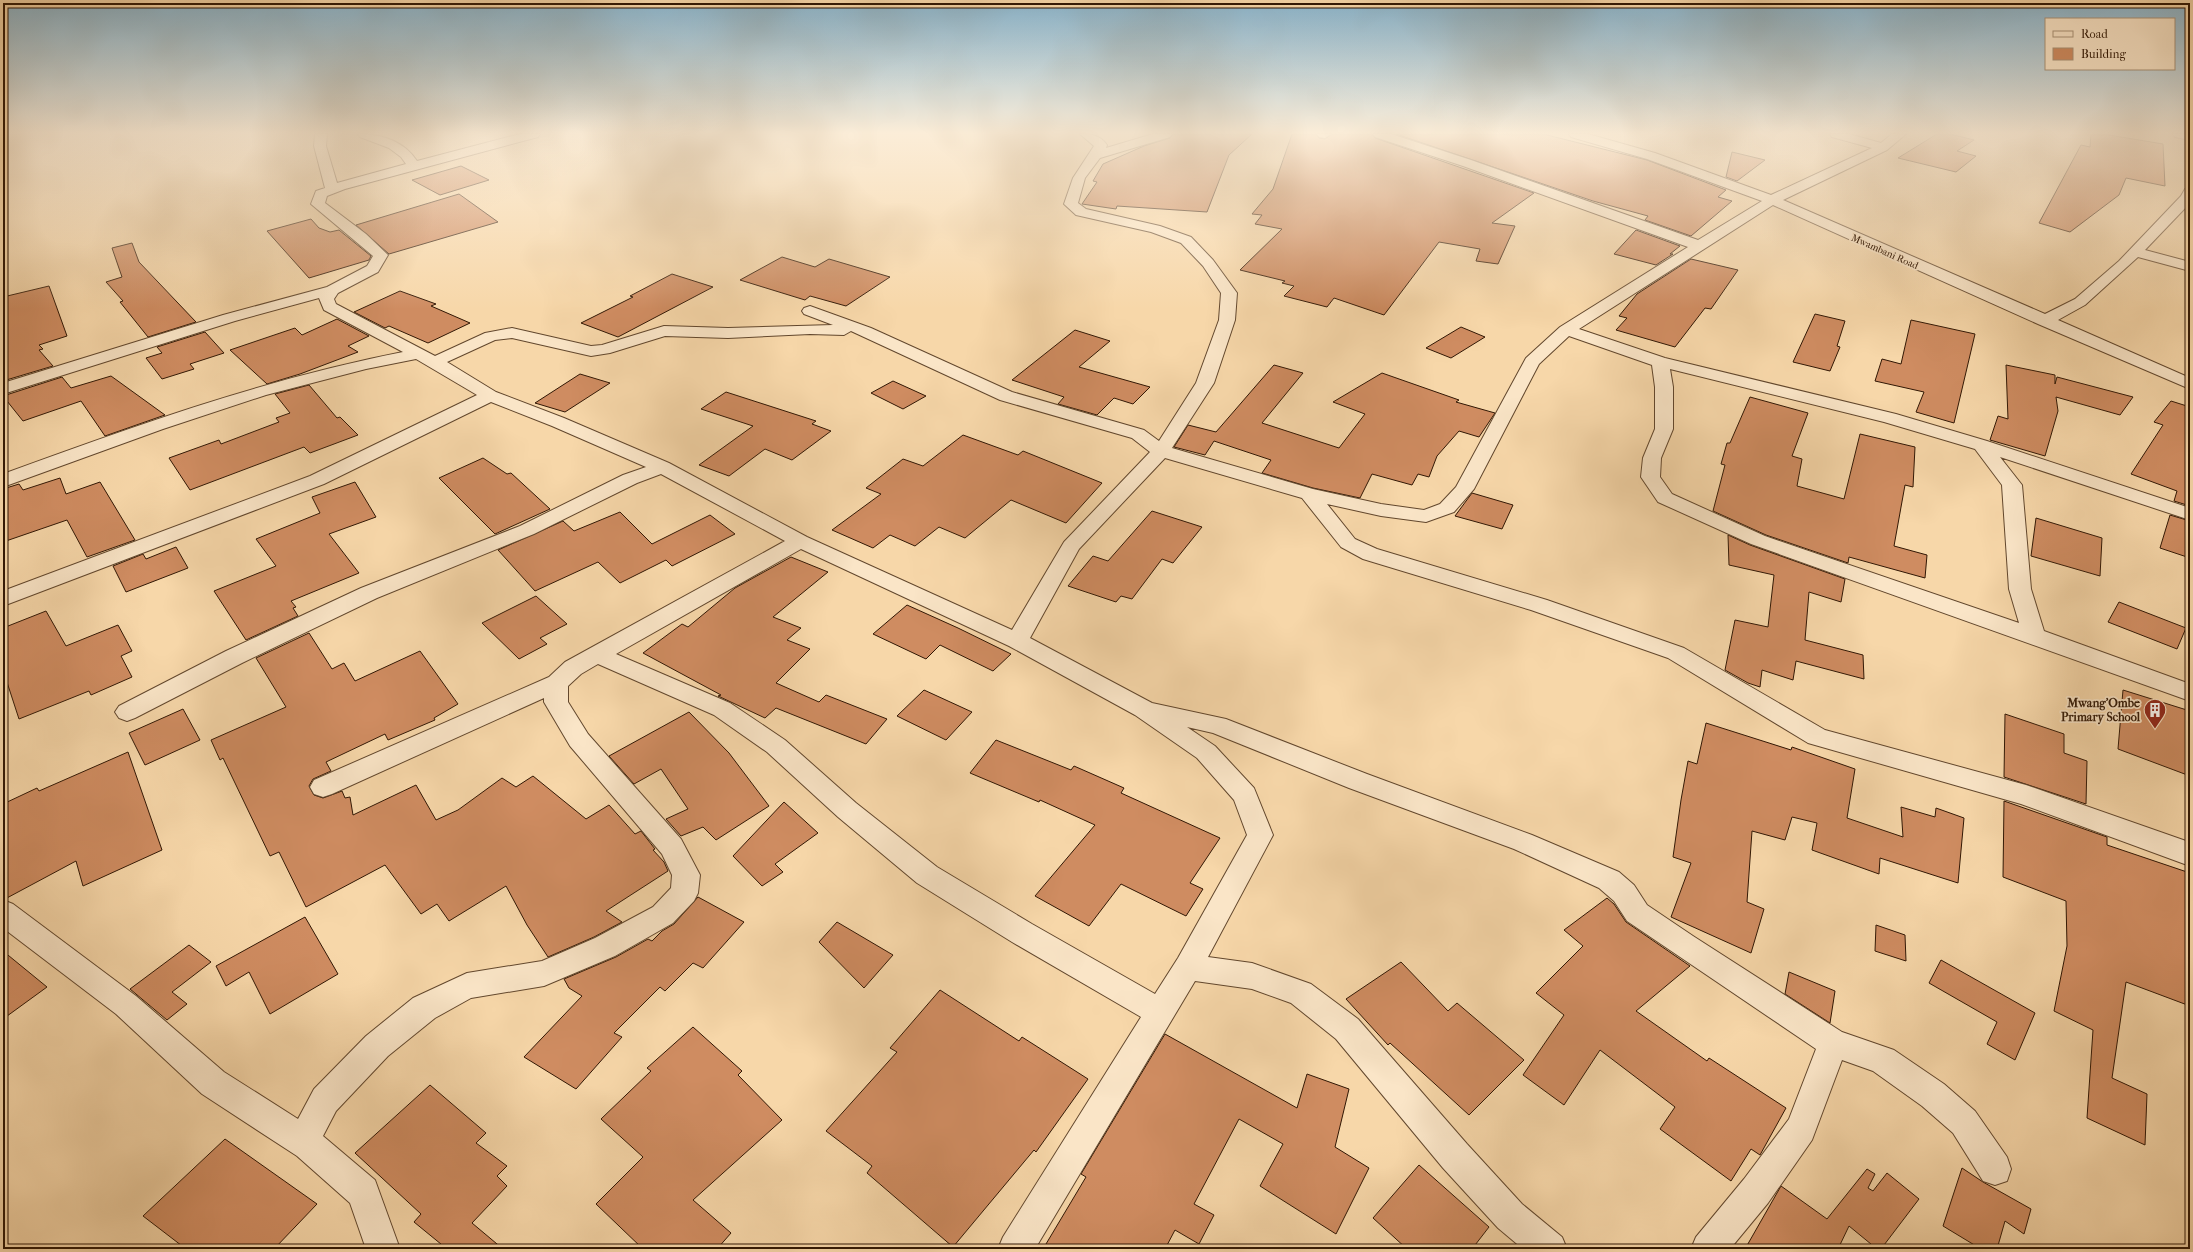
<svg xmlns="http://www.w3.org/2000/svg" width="2193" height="1252" viewBox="0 0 2193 1252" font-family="'IM FELL French Canon',serif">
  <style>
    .building { fill: #cf8c61; stroke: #311704 }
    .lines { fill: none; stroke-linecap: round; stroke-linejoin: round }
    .minor-casing { stroke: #62472d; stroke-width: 2 }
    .minor { fill: #fae5c7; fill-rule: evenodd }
    .labels { text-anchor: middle; stroke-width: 3.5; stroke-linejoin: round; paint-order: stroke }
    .far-street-label { font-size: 10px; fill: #311704; stroke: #fae5c7 }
    .poi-label { font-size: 12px; font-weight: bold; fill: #311704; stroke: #fae5c7; text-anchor: end }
  </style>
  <rect width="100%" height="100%" fill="#f7d7a9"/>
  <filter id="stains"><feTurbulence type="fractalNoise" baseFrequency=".005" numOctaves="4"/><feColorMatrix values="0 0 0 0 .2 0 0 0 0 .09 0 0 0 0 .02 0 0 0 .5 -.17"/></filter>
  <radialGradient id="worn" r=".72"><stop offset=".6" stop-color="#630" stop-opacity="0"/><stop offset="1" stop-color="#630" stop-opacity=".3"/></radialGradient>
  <g class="building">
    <path d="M1173 134H1252L1229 155 1207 212 1117 206 1116 209 1082 204 1097 182 1093 181 1103 164 1144 146 1170 138Z"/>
    <path d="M1292 134H1316L1319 138 1325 139 1332 134H1372L1375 138 1534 193 1492 223 1515 226 1498 264 1476 261 1480 249 1439 242 1384 315 1334 298 1327 307 1284 296 1294 286 1282 283 1285 281 1240 270 1282 229 1255 224 1262 215 1252 214 1273 189Z"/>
    <path d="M1396 134H1543L1647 160 1726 190 1718 197 1732 201 1691 236 1645 220 1648 216 1593 201Z"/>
    <path d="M1937 134H1950L1974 140 1957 151 1976 156 1956 172 1898 158Z"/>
    <path d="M2091 134H2103L2163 144 2165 186 2126 178 2119 195 2070 232 2039 223 2081 145 2090 147Z"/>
    <path d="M1732 152 1765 160 1737 181 1726 177Z"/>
    <path d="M461 166 489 180 440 195 412 180Z"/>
    <path d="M459 194 498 222 389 254 356 225Z"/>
    <path d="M311 219 319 228 330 232 339 230 371 256 369 260 309 278 267 231Z"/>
    <path d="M1636 230 1680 246 1670 254H1673L1656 265 1614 254Z"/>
    <path d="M132 243 139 262 196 322 148 337 120 302 123 301 106 282 122 277 112 248Z"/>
    <path d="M782 257 815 267 829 259 890 277 846 306 810 296 805 300 740 280Z"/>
    <path d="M1691 259 1738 270 1711 309 1705 308 1675 347 1616 330 1627 318 1619 316 1637 294Z"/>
    <path d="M672 274 713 287 618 337 581 323 633 297 630 296Z"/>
    <path d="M49 286 67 336 39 345 43 349 39 350 53 366 3 381V297Z"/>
    <path d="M400 291 436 304 431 306 470 323 428 343 389 326 385 328 354 312Z"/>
    <path d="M1815 314 1845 321 1837 346 1840 347 1830 371 1793 362Z"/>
    <path d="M337 319 369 336 348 346 358 352 300 374 267 384 230 350 295 328 302 335Z"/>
    <path d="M1911 320 1975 334 1954 423 1916 412 1924 392 1875 381 1882 359 1901 364Z"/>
    <path d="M1461 327 1485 337 1451 358 1426 348Z"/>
    <path d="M1075 330 1110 341 1079 367 1150 387 1133 404 1114 398 1097 415 1058 404 1064 397 1012 380Z"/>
    <path d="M205 332 224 353 190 364 194 369 162 379 146 358 162 353 157 347Z"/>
    <path d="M1274 365 1303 373 1262 423 1339 448 1365 414 1333 402 1382 373 1459 400 1456 402 1495 413 1479 437 1459 431 1437 456 1429 477 1418 474 1412 485 1372 474 1360 498 1313 488 1262 473 1271 460 1214 441 1205 455 1174 447 1188 425 1216 432Z"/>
    <path d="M2006 365 2055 375V384L2057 377 2133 397 2120 415 2056 397 2058 411 2045 456 1990 440 1998 416 2008 419Z"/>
    <path d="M580 374 610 383 565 412 535 403Z"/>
    <path d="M111 376 165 415 105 436 81 401 23 421 3 396 62 377 71 388Z"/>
    <path d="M893 381 926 396 903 409 871 393Z"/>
    <path d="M309 385 337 418 340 417 358 435 310 453 304 447 190 490 169 458 219 440 221 444 279 422 276 418 290 413 275 394Z"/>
    <path d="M726 392 816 421 812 424 831 431 792 460 765 449 729 476 699 465 753 426 701 409Z"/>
    <path d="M1750 397 1808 413 1792 456 1802 459 1797 486 1844 499 1860 434 1915 447 1913 487 1905 485 1894 546 1927 555 1925 578 1849 557 1848 563 1766 535 1713 511 1725 465 1721 464 1727 443H1730Z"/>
    <path d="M2171 401 2190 407V506L2174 501 2177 491 2131 474 2163 425 2154 422Z"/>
    <path d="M963 435 1018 455 1023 451 1102 483 1066 523 1011 500 965 538 939 527 915 546 890 535 873 548 832 530 881 494 866 488 903 459 923 466Z"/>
    <path d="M483 458 507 474 511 473 550 509 495 534 439 478Z"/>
    <path d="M60 478 66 494 100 482 135 540 87 557 67 520 3 542V489L19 484 23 490Z"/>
    <path d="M355 482 376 517 329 534 359 573 291 601 296 607 293 608 298 616 246 640 214 591 276 566 256 539 320 513 312 497Z"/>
    <path d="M1472 493 1513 505 1502 529 1455 516Z"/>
    <path d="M1152 511 1202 527 1173 563 1162 559 1132 599 1121 596 1116 602 1068 586 1093 556 1108 561Z"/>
    <path d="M620 512 652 544 710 515 735 534 672 566 666 560 620 583 598 562 535 591 498 550 563 521 574 531Z"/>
    <path d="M2170 515 2190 521V558L2160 548Z"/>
    <path d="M2036 518 2102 538 2100 576 2031 556Z"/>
    <path d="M1728 535 1750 545 1845 579 1841 602 1809 592 1805 640 1863 655 1864 679 1796 661 1793 680 1762 670 1760 687 1748 683 1725 670 1735 620 1768 627 1774 575 1729 565Z"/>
    <path d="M176 547 188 568 126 592 113 566 143 554 146 559Z"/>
    <path d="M791 557 828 572 773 617 801 628 787 640 810 649 776 683 819 702 826 695 887 719 866 744 776 708 765 718 718 696 721 695 643 653 682 624 688 627 735 588Z"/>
    <path d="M536 596 567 624 540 638 547 644 519 659 482 623Z"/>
    <path d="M2119 602 2186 628 2177 649 2108 622Z"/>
    <path d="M907 605 958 628 1011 654 993 671 940 645 926 659 873 634Z"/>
    <path d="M46 611 66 646 118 625 132 651 121 656 132 677 91 695 89 691 19 719 3 670V628Z"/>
    <path d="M309 633 332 669 344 663 355 681 420 651 458 704 434 718 435 720 388 740 385 734 326 762 331 771 313 779 309 786 314 795 323 798 342 791 345 798 350 797 353 815 416 785 436 820 458 810 502 778 516 787 533 776 586 819 609 805 635 834 641 831 655 849 653 850 664 862 668 871 606 911 622 922 594 937 548 957 527 925 506 886 449 921 437 904 421 914 385 865 306 907 279 852 270 856 223 758 220 760 211 740 286 707 256 658Z"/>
    <path d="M924 690 972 712 946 740 897 716Z"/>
    <path d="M2123 690 2190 711V776L2118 749Z"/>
    <path d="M183 709 200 740 145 765 129 733Z"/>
    <path d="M689 712 729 753 769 806 716 840 703 827 681 836 666 819 688 809 661 769 634 784 609 756Z"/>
    <path d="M2005 714 2064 734V753L2087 761 2086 804 2004 777Z"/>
    <path d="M1706 723 1791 750 1792 747 1855 769 1847 818 1903 837 1901 807 1935 817 1936 808 1964 818 1958 883 1880 858 1879 874 1812 850 1817 823 1792 817 1785 840 1752 831 1747 902 1764 909 1751 953 1671 917 1691 863 1673 857 1681 800 1688 761 1697 764Z"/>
    <path d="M996 740 1071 770 1074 766 1124 788 1121 793 1220 838 1190 883 1203 889 1186 916 1121 884 1089 926 1035 896 1095 825 1040 800 1039 802 970 773Z"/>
    <path d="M128 752 162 850 83 886 76 861 5 899H3V804L37 788 39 791Z"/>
    <path d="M2004 801 2107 837V845L2190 873V1006L2126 982 2112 1078 2147 1094 2145 1145 2087 1118 2093 1030 2054 1011 2067 946 2066 901 2003 877Z"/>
    <path d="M784 802 818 833 775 864 783 872 762 886 733 856Z"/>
    <path d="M698 897 744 922 703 968 693 963 665 991 660 987 614 1033 622 1037 576 1089 524 1057 582 996 569 988 564 979 616 957 648 939 652 941 662 931 674 924Z"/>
    <path d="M1607 898 1614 904 1626 922 1690 966 1636 1011 1707 1061 1709 1058 1786 1108 1760 1155 1751 1149 1731 1181 1660 1129 1675 1107 1600 1050 1564 1105 1523 1075 1564 1015 1536 993 1583 946 1564 930Z"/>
    <path d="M305 917 338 974 270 1014 249 972 226 986 216 966Z"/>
    <path d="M837 922 893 955 864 988 819 942Z"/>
    <path d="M1876 925 1905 935 1906 961 1875 951Z"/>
    <path d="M189 945 211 962 172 992 187 1004 167 1020 130 989Z"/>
    <path d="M3 951 47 987 3 1019Z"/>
    <path d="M1941 960 2035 1013 2015 1060 1987 1044 1997 1022 1929 983Z"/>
    <path d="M1401 962 1448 1011 1457 1003 1524 1060 1469 1115 1390 1043 1388 1045 1346 999Z"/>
    <path d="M1789 972 1835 991 1830 1023 1785 994Z"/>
    <path d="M940 990 1019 1041 1022 1037 1088 1079 1036 1152 1034 1150 953 1247 867 1173 872 1166 826 1131 897 1052 890 1048Z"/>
    <path d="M693 1027 742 1071 738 1075 782 1120 693 1200 731 1233 717 1249H643L596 1204 643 1157 601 1119 651 1071 647 1068Z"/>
    <path d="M1165 1034 1297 1108 1307 1074 1349 1089 1335 1147 1369 1168 1336 1234 1260 1186 1283 1144 1239 1119 1194 1204 1214 1215 1199 1244 1175 1230 1165 1249H1043L1086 1177 1081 1174Z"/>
    <path d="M430 1085 486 1133 476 1143 507 1166 497 1176 507 1186 472 1223 503 1249H447L414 1222 421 1214 355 1153Z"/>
    <path d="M225 1139 317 1204 274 1249H186L143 1216Z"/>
    <path d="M1419 1165 1489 1227 1472 1249H1407L1373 1218Z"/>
    <path d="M1962 1168 1983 1182 2031 1209 2024 1234 2005 1221 1997 1249H1981L1943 1226Z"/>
    <path d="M1867 1169 1875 1174 1868 1188 1873 1191 1887 1173 1919 1199 1881 1249H1877L1849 1226 1838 1249H1745L1781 1186 1827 1219Z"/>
  </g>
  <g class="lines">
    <g class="minor-casing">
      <g id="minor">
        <path d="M315 134H327L326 146 337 183 406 164 401 157 389 148 360 137 358 134C381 134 404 141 417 161L520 134H540L538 137 345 189 327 196 325 203 366 234 388 255 378 272 338 293 334 299 336 304 435 356 485 333 512 328 591 346 602 345 664 326 728 328 833 325 804 314 802 311 804 308 810 306 871 328 1012 392 1144 430 1159 441 1196 383 1219 320 1221 293 1203 266 1181 243 1151 232 1076 215 1064 204 1073 178 1094 146 1080 134C1091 134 1100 135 1107 145L1106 148 1153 134H1172L1170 137 1100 158 1085 178 1078 203 1086 209 1160 226 1191 237 1213 260 1237 293 1235 320 1214 383 1172 448 1313 489 1381 504 1424 510 1440 504 1456 487 1526 358 1560 327 1688 247 1463 166 1375 137 1373 134H1391L1471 160 1698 240 1762 201 1647 159 1571 137 1569 134H1588L1655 153 1771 195 1872 148 1832 137 1830 134H1849L1881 143 1892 134H1906L1887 150 1783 200 2045 314 2075 299 2119 261 2181 196 2185 189 2190 188V203L2145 250 2190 262V271L2138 257 2085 305 2058 320 2190 378V389L2038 324 1773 205 1579 329 1665 358 1896 414 1987 441 2190 508V520L2000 457 2022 485 2031 589 2044 631 2190 684V701L1751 544 1658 502 1641 477 1643 458 1655 429V387L1652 365 1569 336 1539 364 1474 489 1454 512 1426 522 1381 516 1327 504 1355 539 1377 549 1547 600 1684 648 1825 730 2026 785 2186 841 2190 843V866L2021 804 1808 743 1668 658 1531 610 1363 559 1341 547 1302 498 1165 458 1079 549 1030 638 1152 703 1226 719 1367 774 1532 835 1619 872 1634 885 1647 905 1693 936 1842 1032 1894 1050 1944 1084 1975 1111 2007 1157 2011 1169 2007 1181 1995 1185 1983 1181 1953 1133 1922 1106 1873 1071 1842 1060 1812 1140 1768 1203 1730 1249H1691L1696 1237 1744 1179 1789 1119 1816 1049 1627 921 1614 901 1599 888 1514 849 1349 788 1213 733 1187 727 1215 746 1254 788 1273 835 1208 957 1252 963 1311 984 1358 1019 1467 1144 1522 1204 1562 1237 1567 1249H1523L1498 1228 1443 1168 1336 1039 1291 1003 1252 989 1195 981 1035 1249H998L1003 1237 1141 1017 1012 942 917 883 838 817 767 752 714 715 598 664 581 674 568 686V702L588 734 681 839 700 875 698 893 694 901 673 923 615 956 544 986 471 998 435 1018 388 1056 336 1111 323 1136 375 1180 400 1249H366L350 1203 297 1156 202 1094 116 1014 3 928V900L13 904 136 996 224 1072 298 1119 314 1089 366 1036 413 998 467 973 542 961 595 938 653 907 671 888 672 875 662 854 570 746 544 702V698L332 794 323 797 314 794 310 787 314 780 549 677 565 662 785 541 661 474 637 483 534 534 377 598 242 663 135 718 127 721 119 718 115 712 119 706 226 651 361 588 520 526 623 475 646 467 552 426 491 402 324 484 3 606V591L310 476 477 395 416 359 366 369 266 395 163 429 3 487V474C134 426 265 379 403 352L324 310 319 298 235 321 3 394V383L223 315 327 287 367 266 373 256 311 204 316 191 325 188 314 146ZM851 331 1000 400 1132 438 1150 452 1064 542 1012 630 807 537 669 463 564 418 496 392 447 362 495 340 512 338 591 356 610 353 665 336 728 338 810 334 844 335ZM1670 369 1884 422 1975 449 2002 485 2009 589 2019 623 1765 536 1672 494 1660 477 1661 458 1673 429V387ZM801 549 1009 646 1135 715 1197 758 1234 800 1247 835 1178 958 1155 994 1032 924 937 867 856 803 785 740 730 703 616 654Z"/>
        <path d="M1317 134H1331L1325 138 1319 137Z"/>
        <path d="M2173 134H2190V140L2175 137Z"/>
      </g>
    </g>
    <use href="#minor" class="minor"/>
  </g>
  <linearGradient id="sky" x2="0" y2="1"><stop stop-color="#8ab6cf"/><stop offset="0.43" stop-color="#fbedd8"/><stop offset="1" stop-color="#fbedd8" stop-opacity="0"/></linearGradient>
  <rect width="2193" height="309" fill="url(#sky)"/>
  <defs>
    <g id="building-pin" transform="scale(1.15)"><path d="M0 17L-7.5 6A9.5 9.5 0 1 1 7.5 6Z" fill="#8f2418" stroke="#fae5c7"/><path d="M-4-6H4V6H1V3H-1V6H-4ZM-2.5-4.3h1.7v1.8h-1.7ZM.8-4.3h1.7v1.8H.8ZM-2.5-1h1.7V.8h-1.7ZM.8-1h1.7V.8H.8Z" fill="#fff"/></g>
  </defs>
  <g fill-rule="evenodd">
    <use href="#building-pin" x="2155" y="710"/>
  </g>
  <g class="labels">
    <g class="far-street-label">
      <text transform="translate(1885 251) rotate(24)" y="4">Mwambani Road</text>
    </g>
    <g class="poi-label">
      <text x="2140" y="707">Mwang'Ombe<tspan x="2140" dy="14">Primary School</tspan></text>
    </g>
  </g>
  <rect width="2193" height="1252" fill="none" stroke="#f7d7a9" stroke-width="16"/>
  <rect x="4" y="4" width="2185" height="1244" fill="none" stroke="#311704" stroke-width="2"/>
  <rect x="8" y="8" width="2177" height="1236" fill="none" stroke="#311704"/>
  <rect x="2045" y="18" width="130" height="52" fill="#fae5c7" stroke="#aa9379"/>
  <rect x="2053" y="31" width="20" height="6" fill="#fae5c7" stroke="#aa9379"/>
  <text x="2081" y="38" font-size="12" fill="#311704">Road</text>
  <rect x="2053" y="48" width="20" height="12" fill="#cf8c61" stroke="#aa9379"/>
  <text x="2081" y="58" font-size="12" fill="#311704">Building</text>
  <rect width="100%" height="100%" filter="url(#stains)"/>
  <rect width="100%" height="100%" fill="url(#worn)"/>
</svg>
